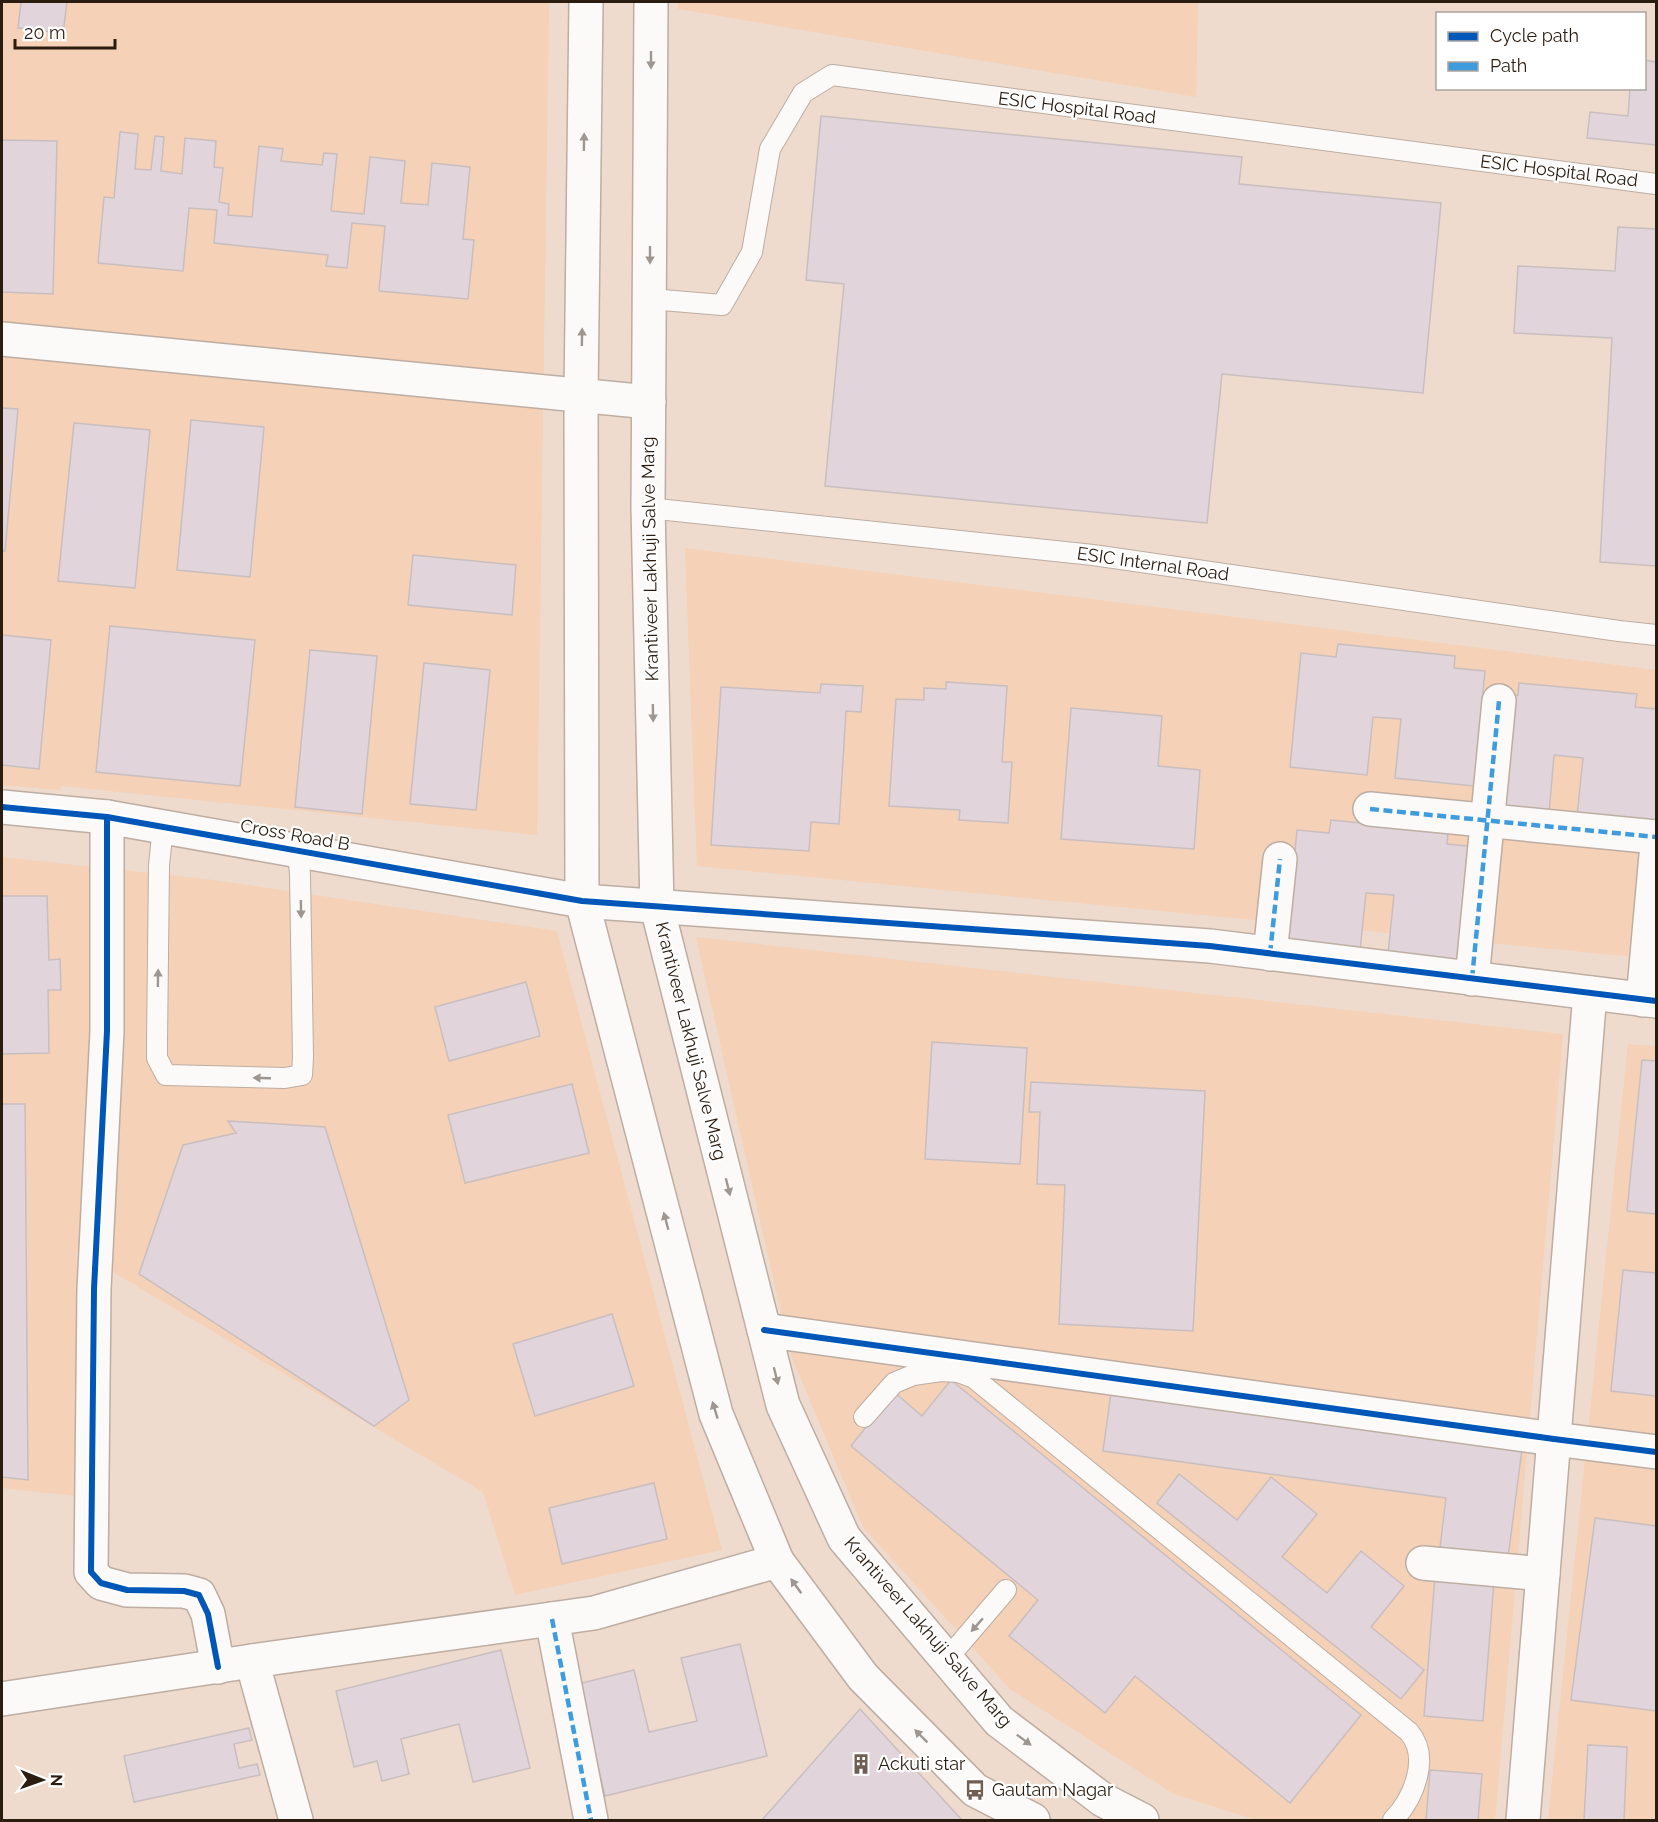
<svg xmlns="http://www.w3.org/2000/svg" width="1658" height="1822" viewBox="0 0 1658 1822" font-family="Raleway,sans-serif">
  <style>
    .built { fill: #f4d1b7 }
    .building { fill: #e1d5db; stroke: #c9bebf; stroke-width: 1.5 }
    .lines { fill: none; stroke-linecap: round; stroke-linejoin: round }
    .service-casing { stroke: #bdada2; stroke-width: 22 }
    .minor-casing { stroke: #bdada2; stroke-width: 36 }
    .tertiary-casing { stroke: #bdada2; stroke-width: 36 }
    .secondary-casing { stroke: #bdada2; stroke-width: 36 }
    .service { stroke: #fcfaf8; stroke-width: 20 }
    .minor { stroke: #fcfaf8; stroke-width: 33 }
    .tertiary { stroke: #fcfaf8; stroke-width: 33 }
    .secondary { stroke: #fcfaf8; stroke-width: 33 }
    .quiet { stroke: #3d9bde; stroke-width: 4.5; stroke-dasharray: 9 4.5; stroke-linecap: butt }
    .cycleway-casing { stroke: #fff; stroke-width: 10 }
    .cycleway { stroke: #0057b8; stroke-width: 6 }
    .oneway { fill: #9e9690 }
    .labels { text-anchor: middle; stroke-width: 4.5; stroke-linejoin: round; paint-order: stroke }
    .street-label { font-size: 18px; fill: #2b1c10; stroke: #fff }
    .poi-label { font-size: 18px; fill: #2b1c10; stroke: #fff; text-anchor: start }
  </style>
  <rect width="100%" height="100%" fill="#eedbcd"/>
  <g class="built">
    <path d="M2 2H549L537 835 61 786 60 790 2 785Z"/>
    <path d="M678 2H1198L1196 97 678 9Z"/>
    <path d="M685 548 1656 670V959L697 866Z"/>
    <path d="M2 857 214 880 557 931 722 1550 515 1595 483 1492 76 1250 85 1497 2 1488Z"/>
    <path d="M696 937 1563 1034 1495 1820H1256L1174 1794 1010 1689 863 1527 790 1353Z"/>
    <path d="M1628 1044 1656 1046V1820H1548Z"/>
  </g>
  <g class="building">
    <path d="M21 2H67L63 33 18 28Z"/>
    <path d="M1644 60 1656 62V145L1587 138 1590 112 1628 116 1630 88H1644Z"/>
    <path d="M821 116 1242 157 1239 184 1441 203 1423 393 1222 374 1207 523 825 486 844 284 806 280Z"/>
    <path d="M120 132 138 134 135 169 151 170 155 136 164 137 161 171 182 174 185 138 216 141 214 167 223 168 219 202 229 204 228 215 252 217 259 146 283 149 281 161 322 165 324 153 337 154 331 211 364 214 370 157 405 161 401 203 428 205 432 163 470 167 463 239 474 240 468 299 379 291 385 226 352 223 347 268 326 266 328 255 214 243 217 210 189 208 183 271 98 263 104 197 114 198Z"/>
    <path d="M2 140 57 141 53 294 2 292Z"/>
    <path d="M1618 227 1656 229V566L1600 562 1612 338 1514 333 1518 266 1615 271Z"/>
    <path d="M2 408 18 409 5 551H2Z"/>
    <path d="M191 420 264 427 250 577 177 570Z"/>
    <path d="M74 423 150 430 135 588 58 581Z"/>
    <path d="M413 555 516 565 512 615 408 605Z"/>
    <path d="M110 626 255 640 240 786 96 772Z"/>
    <path d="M2 635 51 640 39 769 2 765Z"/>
    <path d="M1338 644 1455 656 1454 668 1485 671 1474 786 1395 778 1401 719 1373 717 1367 775 1290 767 1301 653 1336 657Z"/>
    <path d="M310 650 377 656 362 814 295 807Z"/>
    <path d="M424 663 490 670 476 810 410 804Z"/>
    <path d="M946 682 1007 686 1002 762H1012L1008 823 959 820 960 810 889 806 896 699 924 700V688L946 689Z"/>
    <path d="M1519 683 1637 694 1635 707 1656 709V824L1577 816 1583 758 1554 755 1549 813 1490 808 1503 696 1518 695Z"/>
    <path d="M821 684 863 686 861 712 846 711 839 824 811 822 809 851 711 845 721 687 820 693Z"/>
    <path d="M1071 708 1162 716 1158 766 1200 770 1194 849 1061 839Z"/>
    <path d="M1331 820 1448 832 1447 844 1478 847 1467 962 1388 954 1394 895 1366 893 1360 951 1286 944 1297 830 1329 833Z"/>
    <path d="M2 896H47L49 960 60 959 61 990H48L49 1053 2 1054Z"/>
    <path d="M526 982 540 1036 449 1061 435 1007Z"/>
    <path d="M932 1042 1027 1048 1020 1164 925 1159Z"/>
    <path d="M1642 1060 1656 1061V1214L1627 1211Z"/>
    <path d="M1031 1082 1205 1091 1193 1331 1059 1324 1065 1185 1037 1184 1040 1112H1029Z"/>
    <path d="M572 1084 589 1153 465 1183 448 1115Z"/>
    <path d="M2 1104H25L28 1480 2 1477Z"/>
    <path d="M228 1121 325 1127 409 1400 374 1426 139 1274 183 1145 236 1133Z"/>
    <path d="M1623 1270 1656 1273V1396L1611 1391Z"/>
    <path d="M612 1314 634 1386 535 1416 513 1344Z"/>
    <path d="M951 1380 1361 1715 1290 1803 1135 1676 1105 1713 1009 1636 1038 1600 851 1446 894 1392 922 1416Z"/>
    <path d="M1111 1393 1522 1449 1507 1565 1439 1556 1446 1498 1103 1451Z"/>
    <path d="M1179 1474 1237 1520 1271 1477 1317 1514 1282 1557 1327 1593 1361 1551 1404 1586 1371 1627 1424 1670 1401 1699 1157 1503Z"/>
    <path d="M654 1483 667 1539 562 1564 549 1508Z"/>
    <path d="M1595 1518 1656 1526V1711L1571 1700Z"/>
    <path d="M1436 1564 1495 1569 1483 1721 1424 1716Z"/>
    <path d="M740 1644 767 1756 605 1796 578 1684 634 1670 649 1732 697 1721 681 1658Z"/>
    <path d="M501 1650 530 1768 473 1782 459 1724 401 1739 409 1774 382 1781 377 1761 354 1767 336 1691Z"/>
    <path d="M860 1709 962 1820H963H762Z"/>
    <path d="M249 1728 252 1740 234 1744 239 1768 257 1764 260 1775 134 1802 124 1756Z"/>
    <path d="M1588 1745 1627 1747 1624 1820H1584Z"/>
    <path d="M1430 1770 1482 1774 1478 1820H1426Z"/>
  </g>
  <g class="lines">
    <g class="service-casing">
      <g id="service">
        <path d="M650 299 722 305 752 252 770 149 803 93 832 75 1656 184"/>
        <path d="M648 508 1093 555 1619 631 1656 635"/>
        <path d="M163 827 159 865 157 1043V1058L166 1075 285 1078 302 1075 303 1057 300 875 298 851"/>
        <path d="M864 1417 894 1383 913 1375 941 1371 958 1372 974 1378 1409 1732C1431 1758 1413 1799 1393 1820"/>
        <path d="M947 1659 1006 1590"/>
      </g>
    </g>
    <g class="minor-casing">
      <g id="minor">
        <path d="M2 339 649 402"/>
        <path d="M1370 809 1656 837"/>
        <path d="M107 817V1031L94 1289 91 1572 101 1583 127 1590 184 1591 199 1595 208 1614 218 1667"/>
        <path d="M582 901 1210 946 1656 1001"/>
        <path d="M1270 954 1280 859"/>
        <path d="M1472 979 1499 701"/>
        <path d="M1643 1000 1656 855"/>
        <path d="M764 1330 1554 1439 1656 1452"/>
        <path d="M1423 1563 1543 1574"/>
        <path d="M552 1619 591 1820"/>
        <path d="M252 1661 296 1820"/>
        <path d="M1523 1820 1590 993"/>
      </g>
    </g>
    <g class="tertiary-casing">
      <g id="tertiary">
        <path d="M2 807 107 817 582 901"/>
        <path d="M2 1699 252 1661 594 1613 777 1561"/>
      </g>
    </g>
    <g class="secondary-casing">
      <g id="secondary">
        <path d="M586 2 581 395 582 901 716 1414 777 1561 863 1677 975 1790 1033 1820"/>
        <path d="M651 2 648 508 657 907 783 1405 844 1538 999 1721 1103 1800 1142 1820"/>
      </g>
    </g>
    <use href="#service" class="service"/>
    <use href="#minor" class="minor"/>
    <use href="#tertiary" class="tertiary"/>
    <use href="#secondary" class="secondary"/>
    <g class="quiet">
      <path d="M1370 809 1656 837"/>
      <path d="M1270 954 1280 859"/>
      <path d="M1472 979 1499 701"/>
      <path d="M552 1619 591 1820"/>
    </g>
    <g class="cycleway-casing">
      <g id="cycleway">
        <path d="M2 807 107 817 582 901 1210 946 1656 1001"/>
        <path d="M107 817V1031L94 1289 91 1572 101 1583 127 1590 184 1591 199 1595 208 1614 218 1667"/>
        <path d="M764 1330 1554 1439 1656 1452"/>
      </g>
    </g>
    <use href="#cycleway" class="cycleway"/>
  </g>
  <defs><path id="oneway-solid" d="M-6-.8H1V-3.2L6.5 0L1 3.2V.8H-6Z" transform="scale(1.5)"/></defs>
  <g class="oneway">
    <use href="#oneway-solid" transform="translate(651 60) rotate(90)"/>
    <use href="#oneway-solid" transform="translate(584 142) rotate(-89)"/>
    <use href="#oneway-solid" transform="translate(650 255) rotate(90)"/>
    <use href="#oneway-solid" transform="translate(582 337) rotate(-89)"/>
    <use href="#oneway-solid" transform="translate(653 713) rotate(89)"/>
    <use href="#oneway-solid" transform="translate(301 909) rotate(89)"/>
    <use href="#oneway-solid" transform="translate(158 978) rotate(-89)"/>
    <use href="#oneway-solid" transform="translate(262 1078) rotate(-178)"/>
    <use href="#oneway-solid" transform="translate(728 1187) rotate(76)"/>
    <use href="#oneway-solid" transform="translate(666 1221) rotate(-105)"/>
    <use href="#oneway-solid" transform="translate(776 1376) rotate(76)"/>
    <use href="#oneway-solid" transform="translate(715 1410) rotate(-107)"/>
    <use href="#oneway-solid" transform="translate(796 1586) rotate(-126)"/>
    <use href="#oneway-solid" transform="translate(977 1625) rotate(131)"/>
    <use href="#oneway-solid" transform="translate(921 1736) rotate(-135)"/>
    <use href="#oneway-solid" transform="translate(1024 1740) rotate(37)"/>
  </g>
  <defs>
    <g id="building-bare" transform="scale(1.62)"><path d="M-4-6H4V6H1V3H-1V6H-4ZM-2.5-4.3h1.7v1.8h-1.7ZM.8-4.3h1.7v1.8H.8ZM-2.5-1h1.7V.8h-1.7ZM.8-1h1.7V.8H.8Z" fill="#6f5f52" stroke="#fff" stroke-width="2.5" paint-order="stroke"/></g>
    <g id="bus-bare" transform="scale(1.62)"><path d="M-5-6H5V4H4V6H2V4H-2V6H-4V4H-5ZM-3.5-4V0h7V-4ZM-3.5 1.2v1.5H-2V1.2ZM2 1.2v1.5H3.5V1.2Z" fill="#6f5f52" stroke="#fff" stroke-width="2.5" paint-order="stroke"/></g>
  </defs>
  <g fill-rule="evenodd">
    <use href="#building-bare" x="861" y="1764"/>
    <use href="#bus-bare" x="975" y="1790"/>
  </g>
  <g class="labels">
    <g class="street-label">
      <text transform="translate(1077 108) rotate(7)" y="6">ESIC Hospital Road</text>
      <text transform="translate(1559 171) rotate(7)" y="6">ESIC Hospital Road</text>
      <text transform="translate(650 559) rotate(-91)" y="6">Krantiveer Lakhuji Salve Marg</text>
      <text transform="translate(1153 564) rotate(8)" y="6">ESIC Internal Road</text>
      <text transform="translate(295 835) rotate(10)" y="6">Cross Road B</text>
      <text transform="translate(691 1041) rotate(76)" y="6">Krantiveer Lakhuji Salve Marg</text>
      <text transform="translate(928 1632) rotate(49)" y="6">Krantiveer Lakhuji Salve Marg</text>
    </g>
    <g class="poi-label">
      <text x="878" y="1770">Ackuti star</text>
      <text x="992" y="1796">Gautam Nagar</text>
    </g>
  </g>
  <rect width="1658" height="1822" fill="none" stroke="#2b1c10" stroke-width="6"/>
  <rect x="1436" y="12" width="210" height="78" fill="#ffffff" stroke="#aaa49f" stroke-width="1.5"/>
  <rect x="1448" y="32" width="30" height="9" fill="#0057b8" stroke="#aaa49f" stroke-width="1.5"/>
  <text x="1490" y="42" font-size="18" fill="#2b1c10">Cycle path</text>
  <rect x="1448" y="62" width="30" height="9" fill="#3d9bde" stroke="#aaa49f" stroke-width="1.5"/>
  <text x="1490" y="72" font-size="18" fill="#2b1c10">Path</text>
  <g transform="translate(42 1780) rotate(91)" stroke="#ffffff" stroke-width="4.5" paint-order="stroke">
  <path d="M0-4.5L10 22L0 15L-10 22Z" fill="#2b1c10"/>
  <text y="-9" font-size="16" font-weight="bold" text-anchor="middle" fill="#2b1c10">N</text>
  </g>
  <path d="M15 39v9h100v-9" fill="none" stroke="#2b1c10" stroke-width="3"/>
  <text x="24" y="39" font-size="18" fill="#2b1c10" stroke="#ffffff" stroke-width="4.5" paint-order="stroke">20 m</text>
</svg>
